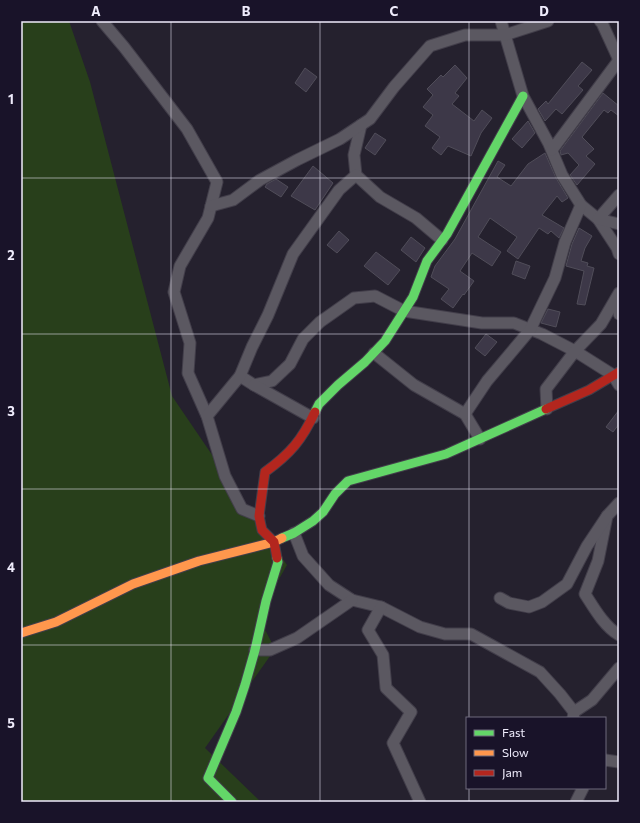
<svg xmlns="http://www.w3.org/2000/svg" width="640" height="823" viewBox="0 0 640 823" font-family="Commissioner,sans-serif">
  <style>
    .green { fill: #283f1b }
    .building { fill: #3d3848; stroke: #504d59 }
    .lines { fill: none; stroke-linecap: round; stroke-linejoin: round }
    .street-casing { stroke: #423e4a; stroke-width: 13 }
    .fast-casing { stroke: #423e4a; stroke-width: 11 }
    .slow-casing { stroke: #423e4a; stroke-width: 11 }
    .jam-casing { stroke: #423e4a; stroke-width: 11 }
    .street { stroke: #5b5861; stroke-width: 11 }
    .fast { stroke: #63d668; stroke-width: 9 }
    .slow { stroke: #ff974d; stroke-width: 9 }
    .jam { stroke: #b3261e; stroke-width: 9 }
    .grid { fill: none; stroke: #efecfc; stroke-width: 1; stroke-opacity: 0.55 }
    .neatline { fill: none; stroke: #efecfc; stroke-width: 1.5 }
    .grid-label { font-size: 13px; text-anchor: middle; font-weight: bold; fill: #efecfc }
  </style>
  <rect width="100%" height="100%" fill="#25212e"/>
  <path class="green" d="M21 21H69L90 82 172 396 287 565 258 616 275 649 205 748 261 802H21Z"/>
  <g class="building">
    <path d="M582 62 592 70 578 86 583 90 562 114 556 109 545 121 538 109 546 101 548 104Z"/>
    <path d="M455 65 467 78 455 93 459 96 452 104 474 121 482 110 492 118 481 133 471 156 448 146 441 155 432 148 440 137 425 126 433 115 423 107 433 95 427 89 441 75 443 77Z"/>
    <path d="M305 68 317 77 306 92 295 83Z"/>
    <path d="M603 93 619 106V116L611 110 608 113 604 110 582 137 594 149 586 156 595 164 577 185 570 175 579 165 568 153 561 155 560 151Z"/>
    <path d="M528 121 535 133 522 148 512 139Z"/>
    <path d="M375 133 386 140 375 155 365 148Z"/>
    <path d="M545 153 556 178 568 198 562 202 557 196 542 215 564 228 559 238 551 231 548 234 539 228 518 259 507 251 517 237 490 218 478 237 501 252 492 266 472 253 460 271 474 281 464 295 463 294 453 308 441 299 449 289 431 277 435 266 455 239 498 161 505 165 497 177 511 186 528 164Z"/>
    <path d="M313 166 333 183 315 210 291 196Z"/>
    <path d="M276 179 288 187 281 197 265 187 267 184Z"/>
    <path d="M579 228 592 236 585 248 581 261 588 263 587 266 594 268 585 305 577 304 584 271 566 266 572 244Z"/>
    <path d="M339 231 349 240 337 253 327 245Z"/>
    <path d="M411 237 425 248 416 262 401 250Z"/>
    <path d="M376 252 400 270 388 285 364 266Z"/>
    <path d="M516 261 530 266 525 279 512 274Z"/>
    <path d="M548 309 560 312 556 327 541 323Z"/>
    <path d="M486 334 497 342 485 356 475 348Z"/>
    <path d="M619 410V424L613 432 606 427Z"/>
  </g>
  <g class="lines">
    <g class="street-casing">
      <g id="street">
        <path d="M102 21 124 47 187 129 217 182 208 218 180 266 174 292 190 343 188 373 207 416 225 476 242 509 259 516"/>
        <path d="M501 21 523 96 549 144 562 175 581 205 598 219 617 248 619 254"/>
        <path d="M600 21 602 23 619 60"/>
        <path d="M361 125 354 155 356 175 380 197 416 218 442 240"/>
        <path d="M552 150 619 60"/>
        <path d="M619 195 598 219 619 224"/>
        <path d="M211 206 233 200 260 180 297 160 340 139 370 119 394 87 430 46 465 35H505L548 21"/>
        <path d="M619 310V314"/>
        <path d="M374 353 414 385 465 414 480 439"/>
        <path d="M240 376 254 385 272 381 290 364 303 339 320 322 354 298 375 296 404 311 482 323H514L542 334 575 351 613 375 619 385"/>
        <path d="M254 385 313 418"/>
        <path d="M547 409 546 389 575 351 601 324 619 293"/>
        <path d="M465 414 487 381 530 330 555 278 565 242 581 205"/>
        <path d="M207 416 240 376 252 347 268 315 293 254 339 190 356 175"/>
        <path d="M619 503 607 516 598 561 585 594C594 608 604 626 619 635"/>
        <path d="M294 533 303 556 329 585 352 600 381 607 420 627 445 634H471L540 672 560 694 574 712"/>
        <path d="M500 598 509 603 529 607 542 602 567 584 587 546 607 516"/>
        <path d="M381 607 368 630 383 655 386 688 411 712 393 743 420 802"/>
        <path d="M255 650H270L297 638 352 600"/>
        <path d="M573 718 574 712 592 700 619 668"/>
        <path d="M605 760 619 762"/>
        <path d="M576 802 583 788"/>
      </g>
    </g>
    <g class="fast-casing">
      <g id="fast">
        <path d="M315 412 319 404 338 385 365 362 385 341 413 297 427 261 447 234 523 96"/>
        <path d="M282 538 294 533 313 521 323 512 335 494 348 481 446 454 546 409"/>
        <path d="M232 802 208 778 236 712 245 685 255 650 266 601 278 562 277 558"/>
      </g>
    </g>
    <g class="slow-casing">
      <path id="slow" d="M21 633 56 622 133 584 199 561 274 542 282 538"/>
    </g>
    <g class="jam-casing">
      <g id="jam">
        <path d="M546 409 589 390 619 372"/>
        <path d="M277 558 274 542 262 530 259 516 265 472C290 454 302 440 315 412"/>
      </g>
    </g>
    <use href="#street" class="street"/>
    <use href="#fast" class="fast"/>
    <use href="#slow" class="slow"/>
    <use href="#jam" class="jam"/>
  </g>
  <path class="grid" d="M171 21V802M320 21V802M469 21V718M21 178H619M21 334H619M21 489H619M21 645H619M469 788V802"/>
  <rect width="640" height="823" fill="none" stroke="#191329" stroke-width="44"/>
  <rect x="466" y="717" width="140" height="72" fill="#191329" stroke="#6f6a7d"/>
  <rect x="474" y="730" width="20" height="6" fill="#63d668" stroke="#6f6a7d"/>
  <text x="502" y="737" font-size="12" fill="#efecfc">Fast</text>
  <rect x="474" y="750" width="20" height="6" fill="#ff974d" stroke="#6f6a7d"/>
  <text x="502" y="757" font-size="12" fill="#efecfc">Slow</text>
  <rect x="474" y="770" width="20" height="6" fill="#b3261e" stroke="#6f6a7d"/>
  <text x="502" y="777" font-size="12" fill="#efecfc">Jam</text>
  <rect x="22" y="22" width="596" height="779" class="neatline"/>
  <g class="grid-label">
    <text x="96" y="16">A</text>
    <text x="246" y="16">B</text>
    <text x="394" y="16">C</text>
    <text x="544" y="16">D</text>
    <text x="11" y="104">1</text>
    <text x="11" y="260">2</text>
    <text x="11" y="416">3</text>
    <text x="11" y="572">4</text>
    <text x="11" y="728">5</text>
  </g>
</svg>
